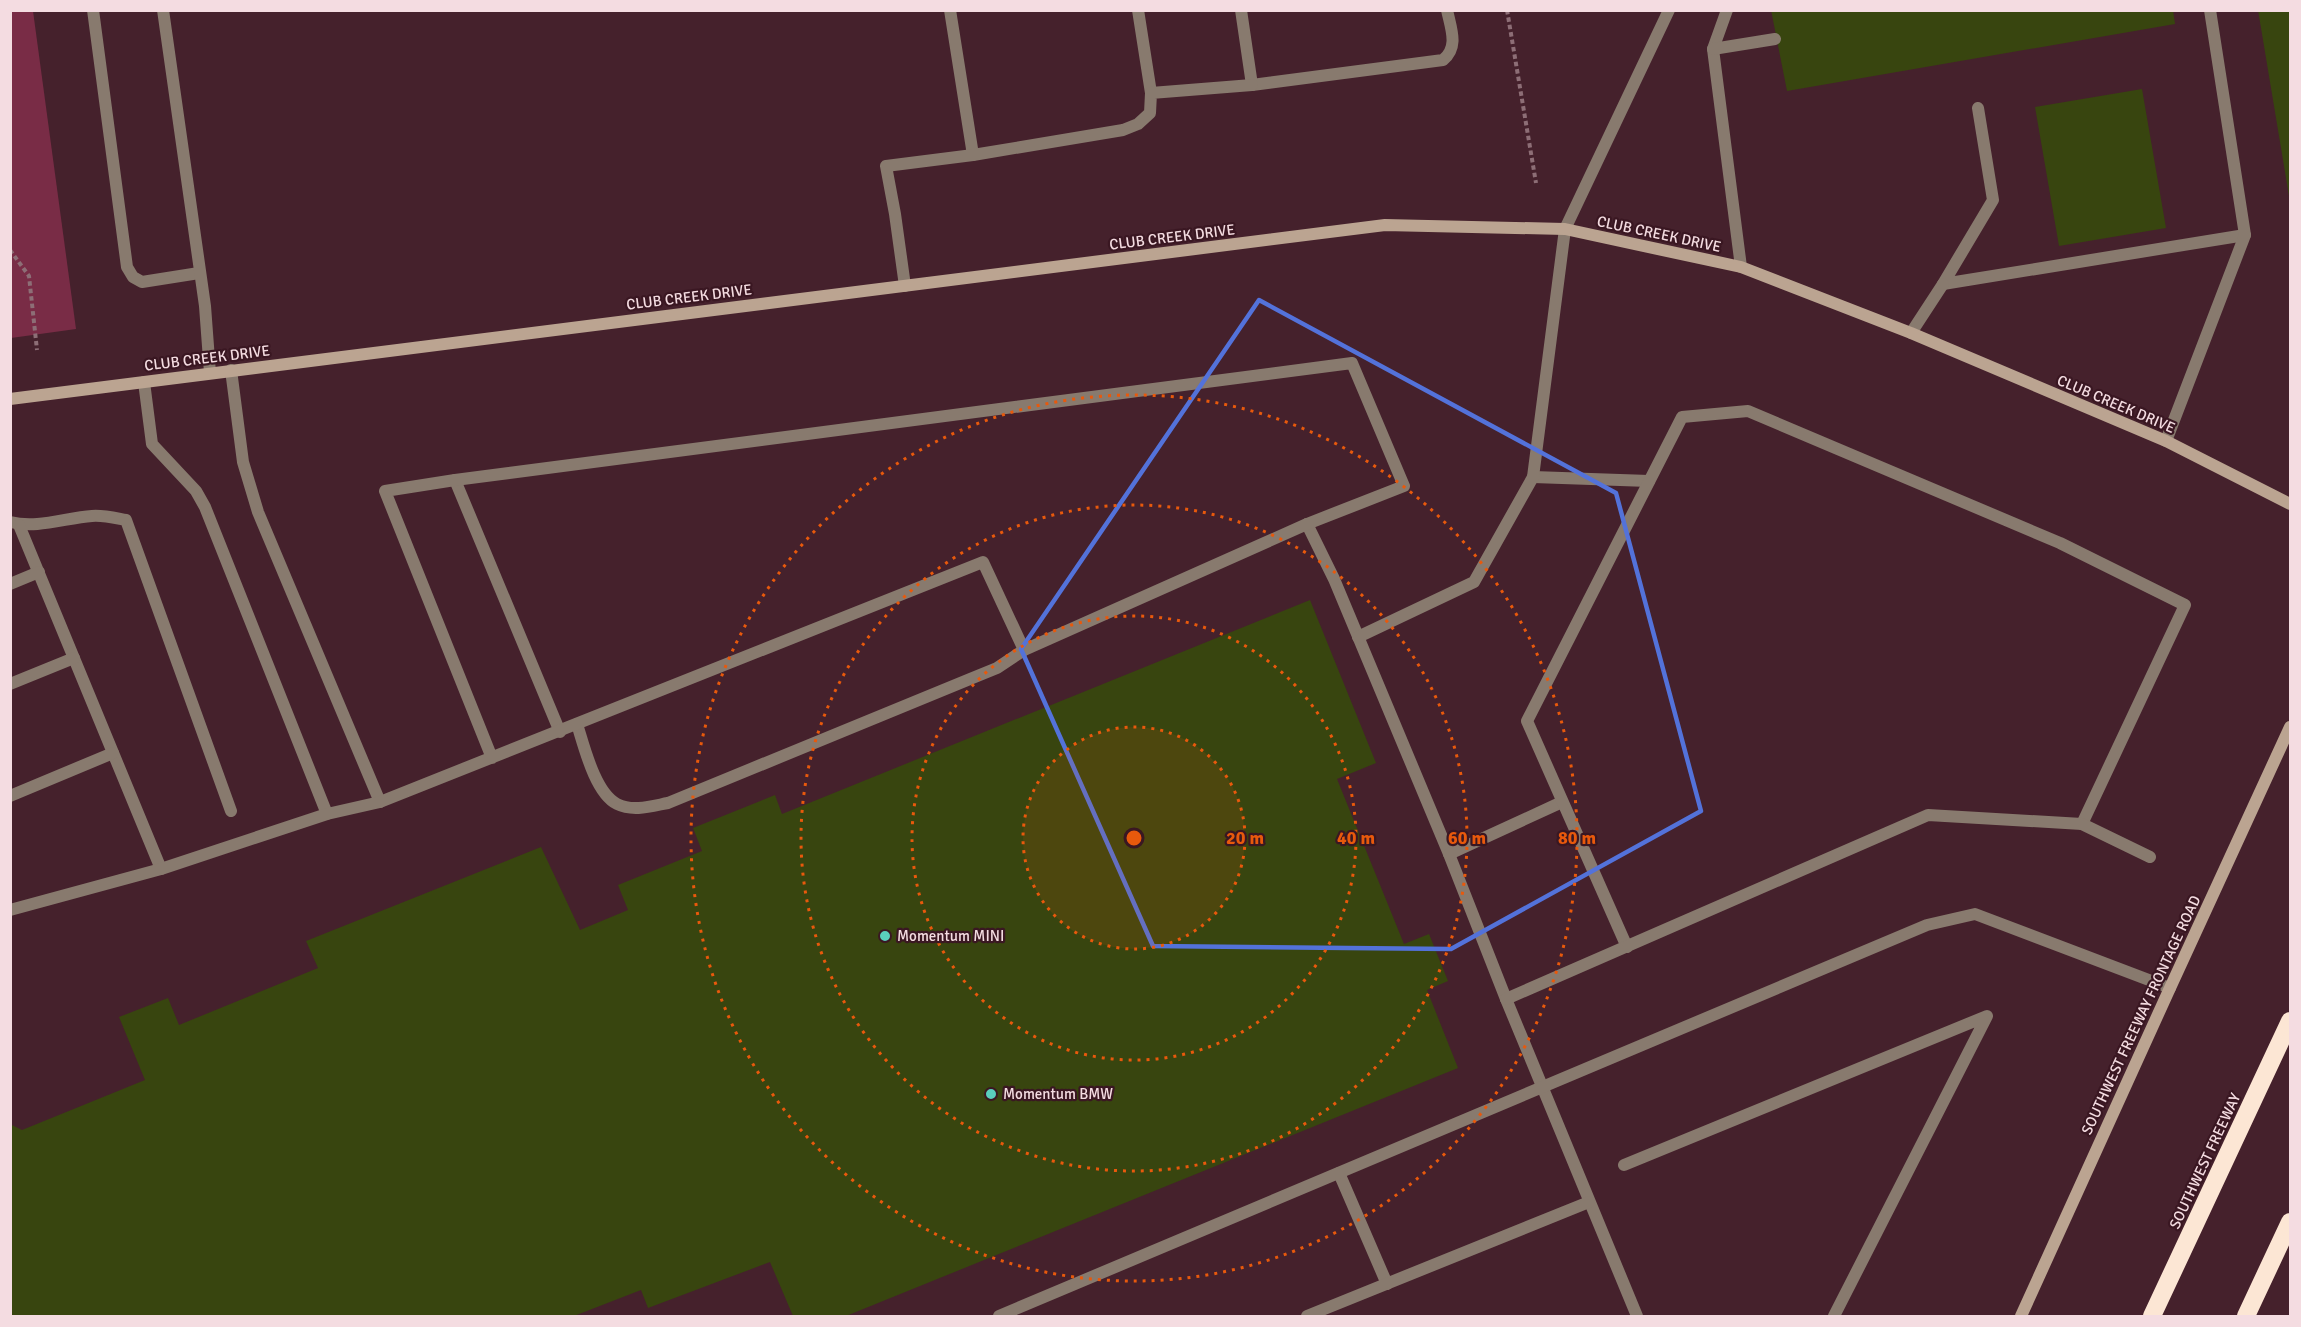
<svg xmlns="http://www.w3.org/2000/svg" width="2301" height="1327" viewBox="0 0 2301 1327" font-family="Signika,sans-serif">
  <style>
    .green { fill: #792c46 }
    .building { fill: #38450f }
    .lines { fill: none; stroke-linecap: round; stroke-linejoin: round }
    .path { stroke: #8d6e76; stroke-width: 4; stroke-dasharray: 4.5 3; stroke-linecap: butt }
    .lane { stroke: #887a6e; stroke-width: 12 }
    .secondary { stroke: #bba491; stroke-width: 12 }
    .highway { stroke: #fce6d4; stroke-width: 18 }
    .marked { fill: none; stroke: #5372da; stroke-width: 4.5; stroke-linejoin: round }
    .ring { fill: none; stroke: #e8590c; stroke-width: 3; stroke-dasharray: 3 6 }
    .poi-dot { fill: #5acebd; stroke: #3a1722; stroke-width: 2 }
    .labels { text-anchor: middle; stroke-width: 4.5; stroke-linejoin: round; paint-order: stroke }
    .street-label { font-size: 15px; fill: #f4dce1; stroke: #3a1722 }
    .poi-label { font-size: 15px; fill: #f4dce1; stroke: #3a1722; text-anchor: start }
    .centre { fill: #e8590c; stroke: #3a1722; stroke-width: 3 }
    .ring-label { font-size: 18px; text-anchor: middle; font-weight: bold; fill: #e8590c; stroke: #3a1722; stroke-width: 4.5; stroke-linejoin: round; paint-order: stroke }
  </style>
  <rect width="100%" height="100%" fill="#45212c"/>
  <path class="green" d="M10 11H33L76 329 11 338Z"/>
  <g class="building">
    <path d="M1771 10H2173L2175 24 1787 91Z"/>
    <path d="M2258 10H2290V196H2289Z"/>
    <path d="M2142 89 2166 228 2059 246 2035 107Z"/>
    <path d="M1310 600 1376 763 1337 779 1404 944 1429 934 1448 981 1427 990 1458 1068 846 1316H793L770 1262 648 1308 641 1290 574 1316H10V1124L22 1130 145 1080 119 1017 168 998 179 1025 318 968 306 941 541 847 580 930 628 910 618 885 702 851 693 828 775 795 782 814Z"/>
  </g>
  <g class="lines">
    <g class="path">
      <path d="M1507 10 1536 183"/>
      <path d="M10 250 29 276 37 350"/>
    </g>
    <g class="lane">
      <path d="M93 10 127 267 133 277 142 282 199 273"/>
      <path d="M163 10 205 306 210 373"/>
      <path d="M950 10 973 155"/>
      <path d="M1138 10 1151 93"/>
      <path d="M1241 10 1252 85 1443 60C1459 47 1451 29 1447 10"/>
      <path d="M1727 10 1713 49 1741 267"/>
      <path d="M1713 49 1775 39"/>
      <path d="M1978 108 1993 200 1943 284 2245 235"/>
      <path d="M905 286 895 214 886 166 973 155 1123 130 1138 124 1150 113 1151 93 1252 85"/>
      <path d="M1911 333 1943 284"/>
      <path d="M231 370 243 462 258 512 380 802"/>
      <path d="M144 382 152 444 196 491 205 507 327 814"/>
      <path d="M2166 441 2245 235 2210 10"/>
      <path d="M1533 477 1649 481"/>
      <path d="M455 480 560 732"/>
      <path d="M10 522C37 529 65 518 92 516 103 515 115 518 126 520L231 811"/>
      <path d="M1307 524 1334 579 1449 854 1506 999 1637 1316"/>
      <path d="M19 525 161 869"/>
      <path d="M10 584 39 572"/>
      <path d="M1358 637 1474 582 1533 477 1565 229 1669 10"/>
      <path d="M10 684 74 658"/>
      <path d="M577 724C584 746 595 793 617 804 633 812 652 806 668 803L970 679 997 668 1024 650"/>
      <path d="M10 796 113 753"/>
      <path d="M1449 854 1562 802"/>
      <path d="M10 910 161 869 327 814 380 802 983 562 1024 650 1307 524 1404 486 1352 363 455 480 385 491 492 758"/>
      <path d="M1627 947 1527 721 1682 417 1748 411 2060 543 2185 605 2082 824"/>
      <path d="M1506 999 1928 815 2082 824 2150 857"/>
      <path d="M1624 1165 1987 1016 1834 1316"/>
      <path d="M1339 1173 1387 1284"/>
      <path d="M999 1316 1927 925 1975 914 2170 988"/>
      <path d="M1307 1316 1589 1202"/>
    </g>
    <g class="secondary">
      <path d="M10 399 1385 225 1565 229 1741 267 1911 333 2166 441 2290 504"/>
      <path d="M2021 1316 2170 988 2290 727"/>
    </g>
    <g class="highway">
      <path d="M2152 1316 2290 1021"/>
      <path d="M2246 1316 2290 1222"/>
    </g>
  </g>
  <path class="marked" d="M1259 300 1616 493 1701 811 1451 949 1153 946 1021 649Z"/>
  <circle cx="1134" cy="838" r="111" fill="#e8590c" fill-opacity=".12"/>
  <g class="ring">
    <circle cx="1134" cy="838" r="111"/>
    <circle cx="1134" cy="838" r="222"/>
    <circle cx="1134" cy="838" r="333"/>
    <circle cx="1134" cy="838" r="443"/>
  </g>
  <g class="poi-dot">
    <circle cx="885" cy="936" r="6"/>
    <circle cx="991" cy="1094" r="6"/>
  </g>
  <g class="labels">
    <g class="street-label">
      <text transform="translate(1659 234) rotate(12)" y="5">CLUB CREEK DRIVE</text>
      <text transform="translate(1172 237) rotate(-7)" y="5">CLUB CREEK DRIVE</text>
      <text transform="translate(689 297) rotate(-7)" y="5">CLUB CREEK DRIVE</text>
      <text transform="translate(207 358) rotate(-7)" y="5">CLUB CREEK DRIVE</text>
      <text transform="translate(2116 404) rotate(23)" y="5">CLUB CREEK DRIVE</text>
      <text transform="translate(2141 1015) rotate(-65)" y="5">SOUTHWEST FREEWAY FRONTAGE ROAD</text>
      <text transform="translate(2205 1161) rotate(-65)" y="5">SOUTHWEST FREEWAY</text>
    </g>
    <g class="poi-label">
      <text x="897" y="941">Momentum MINI</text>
      <text x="1003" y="1099">Momentum BMW</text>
    </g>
  </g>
  <circle cx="1134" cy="838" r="9" class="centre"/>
  <g class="ring-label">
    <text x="1245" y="844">20 m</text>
    <text x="1356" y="844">40 m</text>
    <text x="1467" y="844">60 m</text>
    <text x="1577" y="844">80 m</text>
  </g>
  <rect width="2301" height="1327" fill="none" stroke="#f4dce1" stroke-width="24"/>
</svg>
